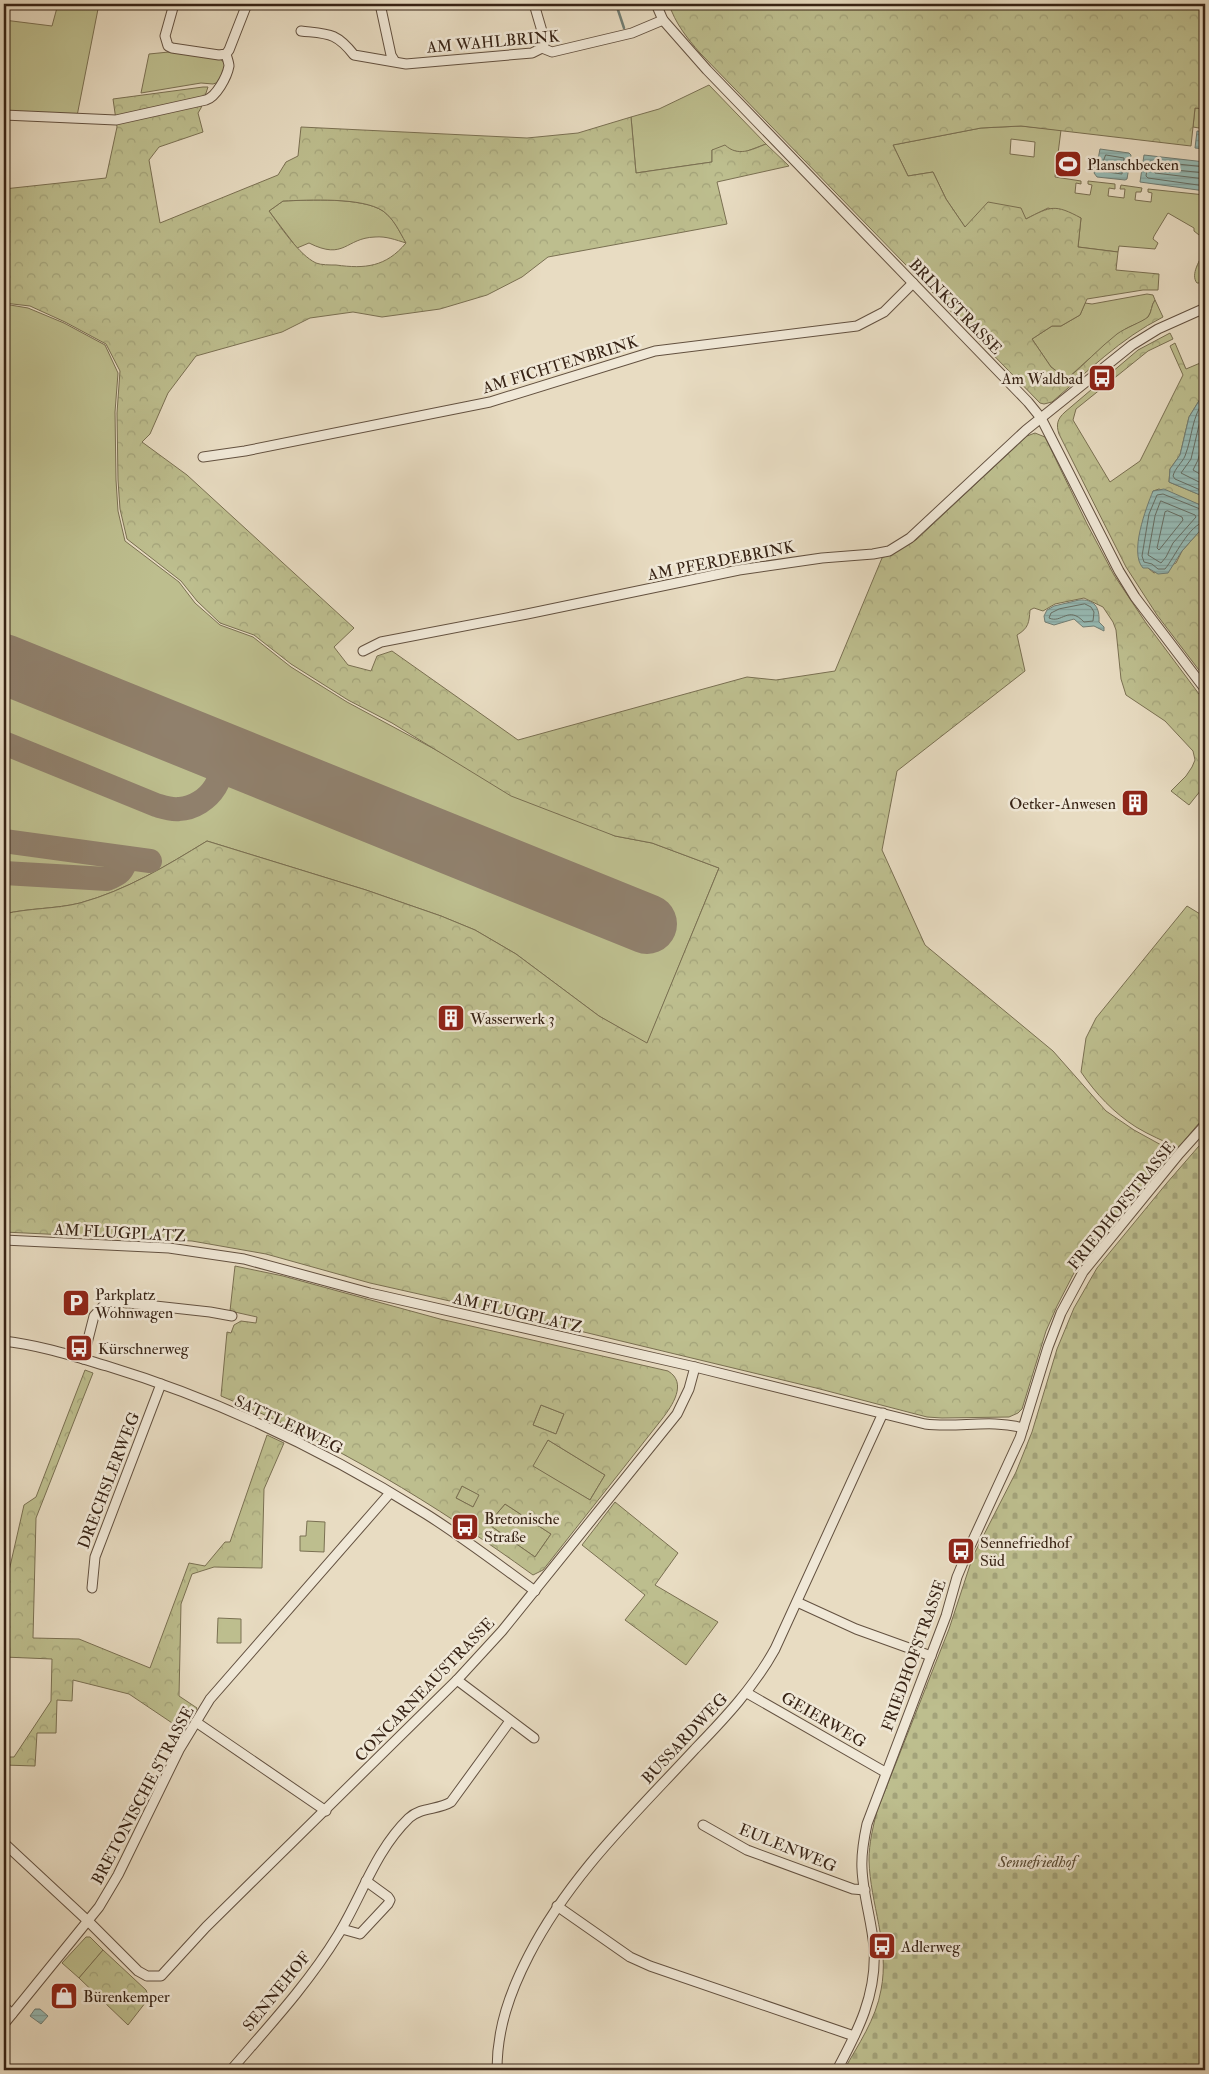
<svg xmlns="http://www.w3.org/2000/svg" width="1209" height="2074" viewBox="0 0 1209 2074" font-family="'IM FELL Double Pica',serif">
  <style>
    .green { fill: #bdbe8e; stroke: #7a7052; fill-rule: evenodd }
    .forest { fill: url(#forest-crowns); stroke: #7a7052; fill-rule: evenodd }
    .cemetery { fill: url(#cemetery-stones); stroke: #7a7052 }
    .water { fill: url(#water-rules); stroke: #717e75 }
    .lines { fill: none; stroke-linecap: round; stroke-linejoin: round }
    .shore { stroke: #676f65; stroke-width: 1 }
    .stream { stroke: #717e75; stroke-width: 2.5 }
    .taxiway { stroke: #90806c; stroke-width: 24 }
    .runway { stroke: #90806c; stroke-width: 60 }
    .minor-casing { stroke: #635140; stroke-width: 11 }
    .minor { stroke: #f0e8d7; stroke-width: 9 }
    .labels { text-anchor: middle; stroke-width: 5; stroke-linejoin: round; paint-order: stroke }
    .street-label { font-size: 16px; fill: #372315; stroke: #f0e8d7 }
    .poi-label { font-size: 16px; fill: #372315; stroke: #f0e8d7; text-anchor: start }
    .park-label { font-size: 16px; font-style: italic; fill: #584a33; stroke: #f0e8d7 }
  </style>
  <defs>
    <pattern id="forest-crowns" width="20" height="18" patternUnits="userSpaceOnUse" patternTransform="scale(1.25)"><rect width="20" height="18" fill="#bdbe8e"/><path d="M2 6a3 3 0 1 1 6 0M12 15a3 3 0 1 1 6 0" fill="none" stroke="#a3a37a"/></pattern>
    <pattern id="cemetery-stones" width="16" height="16" patternUnits="userSpaceOnUse" patternTransform="scale(1.25)"><rect width="16" height="16" fill="#bdbe8e"/><path d="M2 7V4a2 2 0 0 1 4 0v3zM10 15v-3a2 2 0 0 1 4 0v3z" fill="#a3a37a"/></pattern>
    <pattern id="water-rules" width="6" height="5" patternUnits="userSpaceOnUse" patternTransform="scale(1.25)"><rect width="6" height="5" fill="#97bbb5"/><path d="M0 2.5h6" fill="none" stroke="#83a09b"/></pattern>
  </defs>
  <rect width="100%" height="100%" fill="#e8dcc2"/>
  <filter id="stains"><feTurbulence type="fractalNoise" baseFrequency=".004" numOctaves="4"/><feColorMatrix values="0 0 0 0 .2 0 0 0 0 .09 0 0 0 0 .02 0 0 0 .5 -.17"/></filter>
  <radialGradient id="worn" r=".72"><stop offset=".6" stop-color="#630" stop-opacity="0"/><stop offset="1" stop-color="#630" stop-opacity=".3"/></radialGradient>
  <g class="green">
    <path d="M58 4H99L77 116 4 113V20L52 26Z"/>
    <path d="M169 52 220 59 226 64 219 82 213 84 201 83 141 93 149 54Z"/>
    <path d="M709 85 766 144 742 153 731 150H712V162L636 173 631 117 659 109Z"/>
    <path d="M1195 108 1205 109V129L1193 127Z"/>
    <path d="M1021 126 1061 130 1055 177 1081 181V184L1076 183 1075 193 1090 195 1092 185 1088 184V181L1115 184V189L1109 188 1108 196 1124 198 1125 189H1120L1121 185 1142 188 1141 192H1136L1135 200 1151 202 1152 193 1148 192V189L1205 195V231L1199 235 1194 231V228L1168 213 1154 236 1153 239 1158 243 1155 249 1119 246 1118 252 1078 247 1081 218 1048 208 1026 219 965 227 946 199 933 172 908 176 893 145 981 128ZM1011 139 1035 142 1034 157 1010 154Z"/>
    <path d="M283 201C309 200 362 197 383 211 394 219 400 232 406 243 396 240 386 236 375 237 345 238 345 261 309 243L297 248 269 211Z"/>
    <path d="M1147 294 1153 295 1155 300C1151 305 1152 312 1148 317 1142 323 1131 325 1124 330 1104 345 1085 362 1067 379L1051 367 1032 339 1052 326H1061L1080 315 1085 303 1092 304Z"/>
    <path d="M4 304 28 308 64 323 105 345 118 373 115 412 116 480 118 511 125 541 179 582 195 603 220 625 253 637 291 667 347 702 438 751 615 836 652 843 719 868 647 1044 599 1016 516 954 475 930 441 916 366 890 207 841C166 866 127 890 80 903 56 909 28 908 4 914Z"/>
    <path d="M541 1405 564 1414 556 1434 533 1425Z"/>
    <path d="M548 1440 605 1475 590 1500 532 1466Z"/>
    <path d="M462 1486 480 1495 473 1507 456 1498Z"/>
    <path d="M505 1504 551 1534 535 1557 488 1524Z"/>
    <path d="M307 1521 325 1522 324 1552 300 1551V1536H306Z"/>
    <path d="M218 1618 241 1619V1643H217Z"/>
    <path d="M86 1937H90L103 1950 79 1978 62 1963Z"/>
  </g>
  <g class="forest">
    <path d="M669 4H1205V109L1195 108 1191 146 1021 126 981 128 893 145 908 176 933 172 946 199 965 227 988 202 1021 208 1026 219C1051 206 1055 204 1081 218L1078 247 1118 252 1116 270 1159 274 1158 290H1143L1087 299 1080 315 1061 326H1052L1032 339 1051 367 1067 379C1084 365 1099 348 1117 334 1125 328 1142 322 1148 317 1152 312 1151 305 1155 300L1163 317C1121 338 1087 372 1052 402L1044 404 1040 403 700 53C687 38 675 23 669 4Z"/>
    <path d="M203 87H208L201 108 198 113 203 132 159 147 149 160 160 223 278 175 286 162 298 156 301 127 527 138 578 133 631 117 636 173 712 162V150L725 145C738 157 751 150 766 144L789 166 717 182 727 224 548 257 522 277 487 295 440 309 382 317 353 312 310 318 282 332 196 356 168 393 150 434 142 442 187 475 354 628 334 647 348 665 371 671 377 656 392 651 518 740 747 677 776 680 835 671 882 558 916 540 1027 436 1035 433 1045 437 1087 524 1114 575 1146 623 1205 702V785L1189 805 1171 791 1186 776 1192 767 1195 760 1193 751 1165 721 1126 695 1121 679 1116 630 1113 622 1103 607 1084 598 1055 604 1043 611 1034 608 1030 610C1029 622 1029 628 1017 635L1025 671 897 771 882 850 925 945 1053 1051 1106 1111 1134 1130 1163 1146 1170 1153 1094 1244 1075 1271 1057 1306 1046 1331 1022 1409 1018 1413 1009 1417 942 1418 927 1417 816 1388 534 1320 370 1283 266 1254 192 1241 4 1232V914C29 908 56 909 80 903 127 890 166 866 207 841L366 890 441 916 475 930 516 954 599 1016 647 1043 719 868 652 843 615 836 511 796 392 723 348 700 291 664 254 635 220 623 197 601 181 581 127 539 120 509 118 480 117 413 120 371 106 344 65 322 30 306 4 303V189L106 178 117 127 113 99ZM283 201C309 200 362 197 383 211 394 219 399 231 406 243 386 267 365 269 336 265 330 265 321 265 316 263 299 255 280 226 269 211Z"/>
    <path d="M1205 251V283H1197C1190 275 1200 259 1205 251Z"/>
    <path d="M1170 333 1173 339 1148 351 1076 409 1073 420 1110 482 1140 461 1183 375 1170 346 1175 343 1186 369 1205 361V391L1189 417 1180 455 1170 469 1169 482 1205 497V507L1159 489 1153 491 1148 568 1154 573 1176 563 1182 551 1205 525V678L1157 615 1126 567 1059 434C1056 425 1057 419 1065 412L1138 350Z"/>
    <path d="M1187 906 1205 917V1116L1178 1148C1164 1141 1149 1135 1136 1127 1114 1113 1096 1094 1081 1072L1086 1038 1096 1018Z"/>
    <path d="M235 1266 283 1276 440 1319 668 1371C688 1383 672 1406 662 1419L543 1570 533 1575C435 1504 333 1442 221 1396L227 1332 231 1333 234 1325 241 1321 256 1323 257 1317 230 1311ZM541 1405 564 1414 556 1434 533 1425ZM548 1440 605 1475 590 1500 533 1466ZM462 1486 479 1495 473 1507 456 1498ZM505 1504 551 1534 535 1557 488 1524Z"/>
    <path d="M85 1370 93 1373 36 1518 33 1638 79 1639 150 1668 189 1563 205 1566 225 1542H230L267 1435 284 1443 264 1489 262 1568 214 1567 192 1574 181 1604 179 1696 197 1708 184 1731 129 1694 73 1680 72 1701 57 1700 56 1733H37L35 1766 4 1765V1757H14L51 1701 52 1659 4 1657V1593L24 1505 36 1497Z"/>
    <path d="M615 1502 678 1553 655 1585 718 1622 686 1665 625 1620 645 1595 582 1545Z"/>
    <path d="M103 1950 146 1990 149 1998 128 2025 79 1978Z"/>
  </g>
  <path class="cemetery" d="M1205 1139V2070H844C858 2045 876 2019 881 1990 890 1945 870 1904 869 1860 869 1843 873 1827 877 1811L949 1629 973 1556 1016 1472 1032 1432 1057 1349 1074 1308 1097 1268 1166 1184Z"/>
  <g class="water">
    <path d="M1197 131 1205 132V149L1195 148Z"/>
    <path d="M1100 149 1129 153 1131 155 1127 179 1125 180 1097 177 1094 173C1095 164 1099 158 1100 149Z"/>
    <path d="M1069 155 1076 157 1075 164 1072 165 1071 172H1063L1062 162 1067 160Z"/>
    <path d="M1144 155 1205 162V191L1140 182Z"/>
    <path d="M1205 391V497L1169 482 1170 469 1180 455 1189 417Z"/>
    <path d="M1164 489 1205 507V525L1182 551 1168 573 1158 574 1148 568H1143C1129 553 1146 508 1153 491Z"/>
    <path d="M1079 600C1094 599 1100 607 1099 622L1104 627V631L1094 626 1083 627 1074 619 1054 625 1045 622 1044 616 1047 610 1054 606Z"/>
    <path d="M35 2009H40L48 2016 41 2024 30 2016Z"/>
  </g>
  <g class="lines">
    <g class="shore">
      <path d="M1106 155 1124 158 1122 174 1100 171Z"/>
      <path d="M1205 167 1150 161 1148 163 1146 176 1148 178 1205 186"/>
      <path d="M1205 173 1156 168 1153 170 1155 173 1205 179"/>
      <path d="M1205 399C1191 418 1193 435 1185 456 1182 463 1175 468 1173 476L1175 479 1205 492"/>
      <path d="M1205 411 1200 421 1191 459 1181 473 1205 485"/>
      <path d="M1205 431 1198 460 1193 470 1205 477"/>
      <path d="M1161 501 1195 515 1196 517 1173 543 1166 557 1161 563 1148 555 1155 516Z"/>
      <path d="M1168 511 1182 517 1183 520 1159 550 1157 548 1165 512Z"/>
      <path d="M1205 511 1163 494 1157 495 1149 514 1142 556 1144 562 1152 564 1158 569H1165C1175 557 1189 524 1205 522"/>
      <path d="M1085 604 1091 607 1094 612 1093 621 1084 622C1068 605 1062 624 1049 618L1051 613 1059 609Z"/>
    </g>
    <path class="stream" d="M616 4 624 28"/>
    <g class="taxiway">
      <path d="M4 743 156 805C163 807 171 810 179 809 208 808 236 771 211 748"/>
      <path d="M4 841 150 861"/>
      <path d="M4 873 107 879C119 874 124 871 126 858"/>
    </g>
    <path class="runway" d="M4 664 647 924"/>
    <g class="minor-casing">
      <g id="minor">
        <path d="M174 4 165 36 168 46 172 48 219 55 226 54 229 50 247 4"/>
        <path d="M380 4 391 55 394 60"/>
        <path d="M534 4 544 38V44L542 48"/>
        <path d="M656 4 663 20 707 70 1028 402 1041 418 1119 571 1135 597 1205 689"/>
        <path d="M301 31C328 34 336 32 354 55L406 64 532 53 542 48"/>
        <path d="M542 48 552 52 632 33 663 20"/>
        <path d="M4 115 116 120 206 100C216 97 227 77 229 66 229 63 227 58 226 54"/>
        <path d="M203 457 245 451 490 402 655 351 857 326 884 312 913 283"/>
        <path d="M363 651 381 642 527 614 739 570 822 558 873 554 889 551 910 538 1026 430 1132 345 1158 329 1205 308"/>
        <path d="M4 1240 169 1248 244 1259 370 1293 695 1367 925 1424C958 1428 992 1419 1023 1428"/>
        <path d="M4 1341C39 1345 73 1356 107 1366 219 1400 327 1452 426 1514 464 1538 499 1565 535 1591"/>
        <path d="M83 1359 94 1316 106 1303 119 1302 210 1312 232 1316"/>
        <path d="M92 1588 95 1557 161 1384"/>
        <path d="M797 1602 856 1629 931 1656"/>
        <path d="M457 1680 534 1738"/>
        <path d="M747 1693 885 1772"/>
        <path d="M196 1722 326 1811"/>
        <path d="M703 1825 747 1850 853 1889 865 1890"/>
        <path d="M4 1843 89 1922 138 1971 147 1976H161L206 1927 457 1680 502 1631 677 1414 689 1389 695 1367"/>
        <path d="M557 1906 630 1957 650 1966 854 2036"/>
        <path d="M342 1929 360 1934 388 1904 390 1900 388 1897 366 1881"/>
        <path d="M4 2007 12 2014"/>
        <path d="M4 2024 99 1907 118 1875 179 1750 210 1699 390 1493"/>
        <path d="M231 2070C268 2027 308 1984 338 1935 362 1896 375 1851 409 1818 421 1807 438 1810 451 1802L510 1721"/>
        <path d="M497 2070C497 2028 510 1992 529 1955 570 1875 634 1815 695 1749 725 1718 754 1687 775 1649L883 1413"/>
        <path d="M837 2070C858 2031 877 1994 874 1948 872 1922 863 1895 862 1869 861 1853 864 1838 867 1824L946 1616 957 1577 967 1553 1020 1438 1048 1347 1061 1313 1083 1272 1179 1154 1205 1125"/>
      </g>
    </g>
    <use href="#minor" class="minor"/>
  </g>
  <defs>
    <g id="stadium-square" transform="scale(1.4375)"><rect x="-9" y="-9" width="18" height="18" rx="4" fill="#8f2418" stroke="#f0e8d7"/><path d="M0-5a6.5 5 0 1 0 0 10a6.5 5 0 1 0 0-10ZM-3.5-1.8h7v3.6h-7Z" fill="#fff"/></g>
    <g id="bus-square" transform="scale(1.4375)"><rect x="-9" y="-9" width="18" height="18" rx="4" fill="#8f2418" stroke="#f0e8d7"/><path d="M-5-6H5V4H4V6H2V4H-2V6H-4V4H-5ZM-3.5-4V0h7V-4ZM-3.5 1.2v1.5H-2V1.2ZM2 1.2v1.5H3.5V1.2Z" fill="#fff"/></g>
    <g id="building-square" transform="scale(1.4375)"><rect x="-9" y="-9" width="18" height="18" rx="4" fill="#8f2418" stroke="#f0e8d7"/><path d="M-4-6H4V6H1V3H-1V6H-4ZM-2.5-4.3h1.7v1.8h-1.7ZM.8-4.3h1.7v1.8H.8ZM-2.5-1h1.7V.8h-1.7ZM.8-1h1.7V.8H.8Z" fill="#fff"/></g>
    <g id="parking-square" transform="scale(1.4375)"><rect x="-9" y="-9" width="18" height="18" rx="4" fill="#8f2418" stroke="#f0e8d7"/><path d="M-3.5-5.5H1a3.5 3.5 0 0 1 0 7H-1V5.5H-3.5ZM-1-3.4V-.6H.8a1.4 1.4 0 0 0 0-2.8Z" fill="#fff"/></g>
    <g id="shop-square" transform="scale(1.4375)"><rect x="-9" y="-9" width="18" height="18" rx="4" fill="#8f2418" stroke="#f0e8d7"/><path d="M-5-2.5h2.3a2.7 3.5 0 0 1 5.4 0H5L5.5 6h-11ZM-1.5-2.5h3a1.5 2.3 0 0 0-3 0Z" fill="#fff"/></g>
  </defs>
  <g fill-rule="evenodd">
    <use href="#stadium-square" x="1068" y="164"/>
    <use href="#bus-square" x="1102" y="378"/>
    <use href="#building-square" x="1135" y="803"/>
    <use href="#building-square" x="451" y="1018"/>
    <use href="#parking-square" x="76" y="1303"/>
    <use href="#bus-square" x="79" y="1348"/>
    <use href="#bus-square" x="465" y="1527"/>
    <use href="#bus-square" x="961" y="1551"/>
    <use href="#bus-square" x="882" y="1946"/>
    <use href="#shop-square" x="64" y="1996"/>
  </g>
  <g class="labels">
    <g class="street-label">
      <text transform="translate(493 41) rotate(-5)" y="6">AM WAHLBRINK</text>
      <text transform="translate(956 306) rotate(46)" y="6">BRINKSTRASSE</text>
      <text transform="translate(560 364) rotate(-17)" y="6">AM FICHTENBRINK</text>
      <text transform="translate(721 560) rotate(-11)" y="6">AM PFERDEBRINK</text>
      <text transform="translate(1121 1205) rotate(-51)" y="6">FRIEDHOFSTRASSE</text>
      <text transform="translate(120 1232) rotate(3)" y="6">AM FLUGPLATZ</text>
      <text transform="translate(518 1312) rotate(13)" y="6">AM FLUGPLATZ</text>
      <text transform="translate(289 1424) rotate(25)" y="6">SATTLERWEG</text>
      <text transform="translate(108 1480) rotate(-69)" y="6">DRECHSLERWEG</text>
      <text transform="translate(913 1655) rotate(-70)" y="6">FRIEDHOFSTRASSE</text>
      <text transform="translate(424 1689) rotate(-46)" y="6">CONCARNEAUSTRASSE</text>
      <text transform="translate(824 1719) rotate(30)" y="6">GEIERWEG</text>
      <text transform="translate(684 1738) rotate(-47)" y="6">BUSSARDWEG</text>
      <text transform="translate(142 1795) rotate(-62)" y="6">BRETONISCHE STRASSE</text>
      <text transform="translate(788 1847) rotate(22)" y="6">EULENWEG</text>
      <text transform="translate(276 1991) rotate(-51)" y="6">SENNEHOF</text>
    </g>
    <g class="poi-label">
      <text x="1087" y="170">Planschbecken</text>
      <text x="1083" y="384" text-anchor="end">Am Waldbad</text>
      <text x="1116" y="809" text-anchor="end">Oetker-Anwesen</text>
      <text x="470" y="1024">Wasserwerk 3</text>
      <text x="95" y="1300">Parkplatz<tspan x="95" dy="18">Wohnwagen</tspan></text>
      <text x="98" y="1354">Kürschnerweg</text>
      <text x="484" y="1524">Bretonische<tspan x="484" dy="18">Straße</tspan></text>
      <text x="980" y="1548">Sennefriedhof<tspan x="980" dy="18">Süd</tspan></text>
      <text x="901" y="1952">Adlerweg</text>
      <text x="83" y="2002">Bürenkemper</text>
    </g>
    <g class="park-label">
      <text x="1037" y="1867">Sennefriedhof</text>
    </g>
  </g>
  <rect width="1209" height="2074" fill="none" stroke="#e8dcc2" stroke-width="20"/>
  <rect x="5" y="5" width="1199" height="2064" fill="none" stroke="#372315" stroke-width="2.5"/>
  <rect x="10" y="10" width="1189" height="2054" fill="none" stroke="#372315"/>
  <rect width="100%" height="100%" filter="url(#stains)"/>
  <rect width="100%" height="100%" fill="url(#worn)"/>
</svg>
